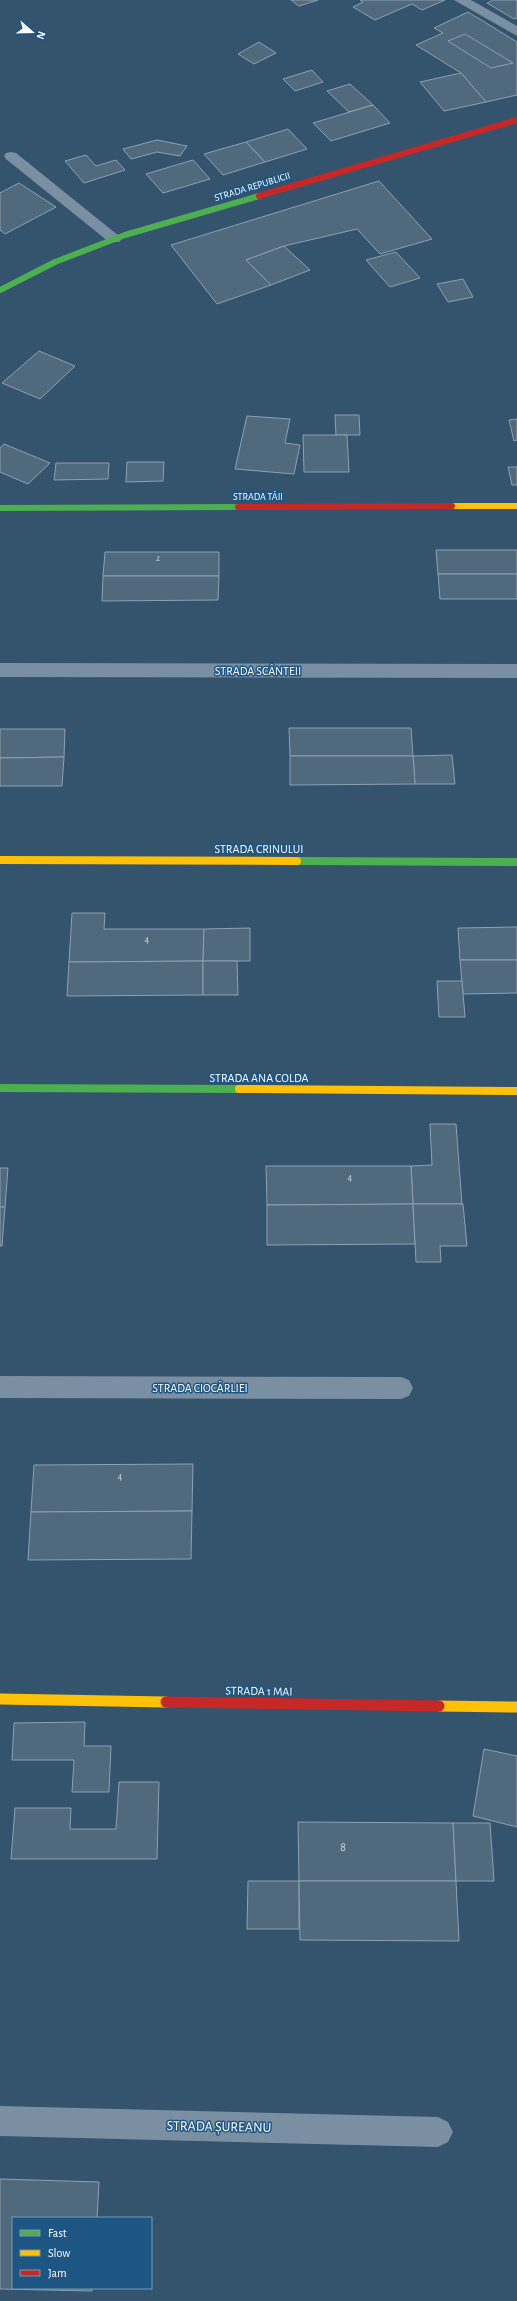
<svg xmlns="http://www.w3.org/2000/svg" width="517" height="2301" viewBox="0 0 517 2301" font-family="'Alegreya Sans',sans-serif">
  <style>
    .building { fill: #50697d; stroke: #8ea1b0 }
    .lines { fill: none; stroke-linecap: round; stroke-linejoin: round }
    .street { fill: #7a8fa2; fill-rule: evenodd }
    .fast-far1 { stroke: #4caf50; stroke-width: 6 }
    .fast { stroke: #4caf50; stroke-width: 8 }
    .slow-far2 { stroke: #ffc107; stroke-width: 6 }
    .slow-far1 { stroke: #ffc107; stroke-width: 8 }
    .slow { stroke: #ffc107; stroke-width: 11 }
    .jam-far1 { stroke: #c62828; stroke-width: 6 }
    .jam { stroke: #c62828; stroke-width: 11 }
    .labels { text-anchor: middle; stroke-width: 3; stroke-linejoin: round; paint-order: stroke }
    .far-number-label { font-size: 9px; fill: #d3dade }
    .far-street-label { font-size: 10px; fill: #fff; stroke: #1d5583 }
    .number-label { font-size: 10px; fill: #d3dade }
    .street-label { font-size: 12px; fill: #fff; stroke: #1d5583 }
    .near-number-label { font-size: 12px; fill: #d3dade }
    .near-street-label { font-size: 14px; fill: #fff; stroke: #1d5583 }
  </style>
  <rect width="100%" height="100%" fill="#34536c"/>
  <g class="building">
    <path d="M291 0H318L299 6Z"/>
    <path d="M360 0H445L422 10 412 4 375 20 353 7 363 2Z"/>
    <path d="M493 0H517V18L514 19 487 3Z"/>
    <path d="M468 12 517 42V95L486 102 461 73 416 45 443 33 434 28Z"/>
    <path d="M465 34 513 63 491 68 448 41Z"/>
    <path d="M259 42 276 53 254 64 238 54Z"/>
    <path d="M312 70 323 82 295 91 283 79Z"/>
    <path d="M461 73 486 102 444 111 420 82Z"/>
    <path d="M350 84 373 105 349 112 327 91Z"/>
    <path d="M373 105 390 123 331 141 313 123Z"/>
    <path d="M288 129 307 149 265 162 246 142Z"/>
    <path d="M157 140 187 146 180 156 157 152 131 159 123 149Z"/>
    <path d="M246 142 265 162 223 175 204 154Z"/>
    <path d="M86 155 96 166 116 160 125 170 84 183 65 161Z"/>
    <path d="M193 160 210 179 163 193 146 174Z"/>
    <path d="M379 181 432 239 380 254 357 229 284 246 246 260 271 285 217 304 171 245Z"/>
    <path d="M19 183 56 207 5 234 0 230V193Z"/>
    <path d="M284 246 310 270 271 285 246 260Z"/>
    <path d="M396 252 420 278 390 287 366 260Z"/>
    <path d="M463 279 473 297 448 302 437 284Z"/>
    <path d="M39 351 75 366 40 399 2 383Z"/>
    <path d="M335 415H359L360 435H336Z"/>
    <path d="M247 416 290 419 285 443 300 445 294 474 235 469Z"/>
    <path d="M517 419V440L514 441 509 420Z"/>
    <path d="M303 435H347L349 472H304Z"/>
    <path d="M4 444 50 463 28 484 0 472V448Z"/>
    <path d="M127 462H164L163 481 126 482Z"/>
    <path d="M56 463H109L108 479 54 480Z"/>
    <path d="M508 467H517V485H512Z"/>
    <path d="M436 550H517V574H438Z"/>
    <path d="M105 552H219V576H103Z"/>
    <path d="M438 574H517V599H440Z"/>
    <path d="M103 576H219L218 600 102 601Z"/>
    <path d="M289 728H411L413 756H290Z"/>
    <path d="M0 729H65L64 757 0 758Z"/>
    <path d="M452 755 455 784H415L413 756Z"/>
    <path d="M290 756H413L415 784 290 785Z"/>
    <path d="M64 757 62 786H0V758Z"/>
    <path d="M72 913H105L104 929H204L203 961 69 962Z"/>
    <path d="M517 927V960H460L458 928Z"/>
    <path d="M250 928V961H203L204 929Z"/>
    <path d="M460 960H517V993L463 994Z"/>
    <path d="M203 961V995L67 996 69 962Z"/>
    <path d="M203 961H237L238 995H203Z"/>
    <path d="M437 981H462L465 1017H439Z"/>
    <path d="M430 1124H456L462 1204H413L411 1166 432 1165Z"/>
    <path d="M266 1166H411L413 1204 267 1205Z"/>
    <path d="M0 1168H8L5 1207H0Z"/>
    <path d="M413 1204 415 1244 267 1245V1205Z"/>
    <path d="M413 1204H463L467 1246H440L441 1262H416Z"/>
    <path d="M0 1207H5L2 1246H0Z"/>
    <path d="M193 1464 192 1511 31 1512 34 1465Z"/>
    <path d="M192 1511 191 1559 28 1560 31 1512Z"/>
    <path d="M85 1722 84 1746H111L109 1792H72L74 1760H12L14 1723Z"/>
    <path d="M484 1749 517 1756V1827L473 1816Z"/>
    <path d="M119 1782H159L157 1859H11L15 1808H71L70 1829H116Z"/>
    <path d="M298 1822 453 1823 456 1881H299Z"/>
    <path d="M453 1823H490L494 1881H456Z"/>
    <path d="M248 1881H299V1929H247Z"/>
    <path d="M299 1881H456L459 1941 300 1940Z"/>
    <path d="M0 2179 99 2182 97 2218H13V2288H92V2291L0 2289Z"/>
  </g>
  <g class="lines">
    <g class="street">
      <path d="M454 0H471L517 26V36Z"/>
      <path d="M11 152 16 153 119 236 122 239 119 242H109L6 159 4 156 6 153Z"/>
      <path d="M0 663 517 664V678L0 677Z"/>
      <path d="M0 1376 401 1377 409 1380 413 1388 409 1396 401 1399 0 1398Z"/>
      <path d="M0 2106 438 2117 448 2122 453 2132 448 2142 438 2147 0 2136Z"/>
    </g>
    <g class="fast-far1">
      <path d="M0 290 55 262 125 235 259 196"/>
      <path d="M0 508 238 507"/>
    </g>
    <g class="fast">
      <path d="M297 861 517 862"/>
      <path d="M0 1088 239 1089"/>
    </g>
    <path class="slow-far2" d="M452 506H517"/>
    <g class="slow-far1">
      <path d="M0 860 297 861"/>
      <path d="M239 1089 517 1091"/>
    </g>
    <g class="slow">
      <path d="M0 1699 166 1702"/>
      <path d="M439 1706 517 1707"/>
    </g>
    <g class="jam-far1">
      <path d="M259 196 517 120"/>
      <path d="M238 507 452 506"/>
    </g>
    <path class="jam" d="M166 1702 439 1706"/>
  </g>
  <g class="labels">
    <g class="far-number-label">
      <text x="158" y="561">2</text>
    </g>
    <g class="far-street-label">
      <text transform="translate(252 186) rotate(-17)" y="4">STRADA REPUBLICII</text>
      <text x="258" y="500">STRADA TĂII</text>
    </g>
    <g class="number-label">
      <text x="147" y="943">4</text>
      <text x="350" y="1181">4</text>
      <text x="120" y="1480">4</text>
    </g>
    <g class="street-label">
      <text x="258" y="675">STRADA SCÂNTEII</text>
      <text x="259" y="853">STRADA CRINULUI</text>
      <text x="259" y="1082">STRADA ANA COLDA</text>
      <text x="200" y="1392">STRADA CIOCÂRLIEI</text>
      <text transform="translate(259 1691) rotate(1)" y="4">STRADA 1 MAI</text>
    </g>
    <g class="near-number-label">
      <text x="343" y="1851">8</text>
    </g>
    <g class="near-street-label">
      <text transform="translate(219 2126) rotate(1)" y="5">STRADA ȘUREANU</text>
    </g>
  </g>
  <rect x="12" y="2217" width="140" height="72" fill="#1d5583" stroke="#7799b5"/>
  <rect x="20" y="2230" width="20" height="6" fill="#4caf50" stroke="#7799b5"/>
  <text x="48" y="2237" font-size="12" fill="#ffffff">Fast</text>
  <rect x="20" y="2250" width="20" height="6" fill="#ffc107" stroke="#7799b5"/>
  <text x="48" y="2257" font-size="12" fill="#ffffff">Slow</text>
  <rect x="20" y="2270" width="20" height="6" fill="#c62828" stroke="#7799b5"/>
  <text x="48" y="2277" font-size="12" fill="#ffffff">Jam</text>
  <g transform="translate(32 32) rotate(110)" stroke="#1d5583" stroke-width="3" paint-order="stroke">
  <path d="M0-3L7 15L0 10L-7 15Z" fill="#ffffff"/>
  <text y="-6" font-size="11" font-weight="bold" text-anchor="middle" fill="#ffffff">N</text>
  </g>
</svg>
